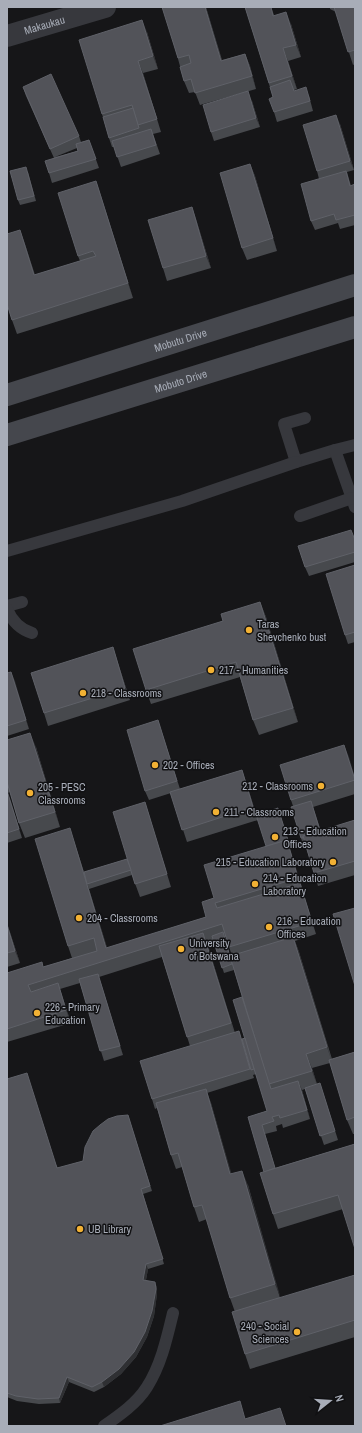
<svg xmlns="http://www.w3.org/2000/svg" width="362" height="1433" viewBox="0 0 362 1433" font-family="'Archivo Narrow',sans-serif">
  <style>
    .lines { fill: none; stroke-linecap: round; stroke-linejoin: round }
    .lane { stroke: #37383d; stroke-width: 12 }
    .street { stroke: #37383d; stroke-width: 22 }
    .secondary { stroke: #45474d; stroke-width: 22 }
    .wall { fill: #47494d; fill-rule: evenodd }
    .shaded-wall { fill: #2f3033 }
    .building { fill: #525359; stroke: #5f6168 }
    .poi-dot { fill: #f2b134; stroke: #111113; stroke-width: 1.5 }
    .labels { text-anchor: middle; stroke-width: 3; stroke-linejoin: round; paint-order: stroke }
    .street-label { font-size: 11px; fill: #a8adb8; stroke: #111113 }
    .poi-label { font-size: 11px; fill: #a8adb8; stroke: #111113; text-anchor: start }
  </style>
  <rect width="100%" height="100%" fill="#161618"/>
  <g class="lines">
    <g class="lane">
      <path d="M305 418 284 424 296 462 335 450"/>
      <path d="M355 445 335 450 355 507"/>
      <path d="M300 516 352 498"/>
      <path d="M7 551 182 501 296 462"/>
      <path d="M7 606 22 602"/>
      <path d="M7 609C12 621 19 629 32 633"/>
      <path d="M104 1426C120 1415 137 1403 147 1387 161 1365 167 1338 173 1313"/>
    </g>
    <path class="street" id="s1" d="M7 36 105 7"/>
    <g class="secondary">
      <path id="s2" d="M7 395 355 285"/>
      <path id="s3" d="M7 435 355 327"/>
    </g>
  </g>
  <g class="wall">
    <path d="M164 7H206L222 60 245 54 250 66 256 89 200 105 195 92 189 93 184 81Z"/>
    <path d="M245 7H271L274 15 291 24 301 57 288 61 297 89 294 90V91L309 96 313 111 277 122 274 112 273 97Z"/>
    <path d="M330 7H355V64L353 65 336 12 330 9Z"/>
    <path d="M147 32 158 69 143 73 161 132 153 134 160 154 121 167 114 147H112L109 138 102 114Z"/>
    <path d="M23 87 79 136 81 142 89 140 99 168 52 183 49 173 54 158 26 96ZM77 148 78 151 55 157Z"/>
    <path d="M252 101 260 127 214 141 211 132Z"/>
    <path d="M340 124 354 170 347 172 351 186 355 184V225L340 229 338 223 315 230 311 221 319 179 317 171Z"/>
    <path d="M250 164 255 176 277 251 247 260 242 248Z"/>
    <path d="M28 172 36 201 20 205 18 200Z"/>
    <path d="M96 181 101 196 133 298 17 334 12 320 20 230 25 244 35 275 80 261 78 256Z"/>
    <path d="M192 207 196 219 211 268 167 281 163 268Z"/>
    <path d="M355 540V562L309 576 305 567Z"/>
    <path d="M355 565V642L348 644 345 635Z"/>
    <path d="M260 602 266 617 298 722 259 735 253 720 240 677 151 704 146 690 223 621Z"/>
    <path d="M113 647 117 660 130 700 48 726 44 713Z"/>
    <path d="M11 672 29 729 7 736V673Z"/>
    <path d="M158 720 180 789 242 770 246 782 258 820 187 842 171 793 149 800 145 791Z"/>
    <path d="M7 740 36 747 60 827 25 838 19 823 10 792 8 793 22 838 7 843Z"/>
    <path d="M344 745 355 778V794L313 807 321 831 355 820V875L318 886 306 847 304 848 301 838 293 806 291 800Z"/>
    <path d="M145 802 149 815 171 887 140 897 132 875 89 889 107 948 206 917 214 898 266 846 281 818 291 849 290 850 316 934 295 941 299 952 332 1059 355 1052V1134H353L347 1120 330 1063 312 1068 317 1084 320 1083 338 1140 324 1145 305 1089 302 1090 310 1119 283 1128 282 1124 276 1126 277 1131 265 1134 275 1168 355 1144 343 1209 278 1229 273 1214 264 1172 248 1117 267 1111 256 1074 253 1075 254 1078 207 1093 211 1103 231 1174 248 1185 280 1298 355 1275V1337L250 1369 245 1354 235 1312 230 1298 207 1219 199 1222 194 1207 182 1167 176 1169 171 1155 157 1108 155 1109 152 1099 190 1046 162 957 99 977 123 1055 104 1061 80 983 60 989 71 1023 7 1042V973L44 967 72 958 68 946 74 841 84 872 127 859ZM225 937H226L232 956H230ZM214 941 224 973 234 970 242 997 245 1038 242 1039 235 1033 207 943Z"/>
    <path d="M7 923 20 963 7 967Z"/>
    <path d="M7 1079 58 1168 83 1161 128 1115 152 1191 143 1194 164 1264 148 1269 146 1280 157 1287V1294L154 1316 147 1337 136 1357 121 1374 104 1387 94 1392 69 1382 60 1403 39 1404 17 1401 7 1397Z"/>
  </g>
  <g class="shaded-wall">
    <path d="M205 7H206L225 73 221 61Z"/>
    <path d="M286 12 291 24 301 57 296 45Z"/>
    <path d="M142 20 147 32 158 69 153 56Z"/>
    <path d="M283 48 288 61 297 89 292 76Z"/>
    <path d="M245 54 250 66 256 89 252 76Z"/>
    <path d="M138 61 143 73 161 132 157 119Z"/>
    <path d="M248 91 252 101 260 127 256 118Z"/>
    <path d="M336 115 340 124 354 170 350 161Z"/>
    <path d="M250 164 255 176 277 251 273 238Z"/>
    <path d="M96 181 101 196 133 298 128 283Z"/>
    <path d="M192 207 196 219 211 268 206 256Z"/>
    <path d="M20 230 25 244 39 290 34 275Z"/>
    <path d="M260 602 266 617 298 722 293 708Z"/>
    <path d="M113 647 117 660 130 700 125 688Z"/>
    <path d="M11 672 15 681 29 729 26 720Z"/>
    <path d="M30 733 36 747 60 827 55 812Z"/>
    <path d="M344 745 349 757 355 778V780Z"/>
    <path d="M242 770 246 782 258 820 253 807Z"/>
    <path d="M7 791 11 801 22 838 19 829Z"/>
    <path d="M70 828 74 841 111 960 106 948Z"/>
    <path d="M287 840 291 852 303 890 298 878Z"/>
    <path d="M7 923 20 963 15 951 7 925Z"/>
    <path d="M203 933 208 945 235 1036 231 1023Z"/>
    <path d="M293 937 299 952 332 1062 327 1047Z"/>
    <path d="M98 974 101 983 123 1055 120 1046Z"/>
    <path d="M58 983 62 996 71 1023 66 1010Z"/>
    <path d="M306 1054 312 1068 317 1085 312 1071Z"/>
    <path d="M298 1081 302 1090 310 1119 307 1110Z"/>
    <path d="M206 1089 211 1103 236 1189 230 1174Z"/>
    <path d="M262 1125 265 1134 280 1183 276 1174Z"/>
    <path d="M242 1171 248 1185 281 1299 275 1284Z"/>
    <path d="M146 1264 148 1269 145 1285 143 1280Z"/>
    <path d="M155 1282 157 1287V1294L154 1316 147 1337 136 1357 121 1374 104 1387 102 1382Z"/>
    <path d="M67 1377 69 1382 60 1403 59 1398Z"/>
  </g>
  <g class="building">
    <path d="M162 7H205L221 61 245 54 252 76 195 93 191 79 184 81 180 67 191 63 189 55 178 58Z"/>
    <path d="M245 7H271L273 16 286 12 296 45 283 48 292 76 269 83Z"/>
    <path d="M334 7H355V50L348 52Z"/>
    <path d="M142 20 153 56 138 61 157 119 138 125 132 105 102 114 79 40Z"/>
    <path d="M51 74 79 136 50 149 23 87Z"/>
    <path d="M290 80 294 91 306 87 310 101 274 112 269 99 273 97 270 87Z"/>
    <path d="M248 91 256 118 211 132 203 105Z"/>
    <path d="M133 108 139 128 109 138 103 117Z"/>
    <path d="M336 115 350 161 317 171 303 125Z"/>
    <path d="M151 129 156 145 117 157 112 141Z"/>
    <path d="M89 140 96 159 49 173 45 161 78 151 76 144Z"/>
    <path d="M250 164 273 238 242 248 220 173Z"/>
    <path d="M26 167 34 196 18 200 10 171Z"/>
    <path d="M346 171 350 186 355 184V215L336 220 334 214 311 221 301 184Z"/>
    <path d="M96 181 128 283 12 320 7 304V234L20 230 34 275 96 256 93 251 78 256 58 193Z"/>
    <path d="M192 207 206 256 163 268 148 220Z"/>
    <path d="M351 530 355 540V552L305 567 298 546Z"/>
    <path d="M355 565V632L345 635 326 574Z"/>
    <path d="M260 602 293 708 253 720 236 662 146 690 133 649 223 621 221 614Z"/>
    <path d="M113 647 125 688 44 713 31 673Z"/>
    <path d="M11 672 26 720 7 726V673Z"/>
    <path d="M158 720 177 781 145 791 127 730Z"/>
    <path d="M30 733 55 812 19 823 7 782V740Z"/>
    <path d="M344 745 355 780 291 800 280 765Z"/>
    <path d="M242 770 253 807 182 830 170 792Z"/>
    <path d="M7 791 19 829 7 833Z"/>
    <path d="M311 801 320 831 303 836V838H301L291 807Z"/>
    <path d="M145 802 167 874 135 884 113 812Z"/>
    <path d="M278 808 288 840H287L266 846 256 815Z"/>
    <path d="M355 820V861L314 873 303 836Z"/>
    <path d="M70 828 106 948 206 917 202 902 214 898 204 865 287 840 298 878 215 903 217 908 300 883 312 922 229 947 222 924 28 985 31 992 58 983 66 1010 7 1029V973L42 962 43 967 97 951 94 938 68 946 35 839Z"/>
    <path d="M127 859 131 870 87 884 84 872Z"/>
    <path d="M355 908V986L333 914Z"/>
    <path d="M7 925 15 951 7 953Z"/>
    <path d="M223 932 232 964 222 968 212 936Z"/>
    <path d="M203 933 231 1023 187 1037 159 946Z"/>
    <path d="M293 937 327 1047 306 1054 312 1071 269 1084 230 956Z"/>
    <path d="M98 974 120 1046 100 1051 79 979Z"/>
    <path d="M242 997 271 1089 298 1081 307 1110 280 1118 279 1115 272 1117 274 1121 262 1125 275 1168 264 1172 248 1117 267 1111 233 1000Z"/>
    <path d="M239 1031 250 1069 152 1099 140 1061Z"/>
    <path d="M245 1038 254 1069 251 1070 242 1039Z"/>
    <path d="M355 1052V1117L347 1120 329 1060Z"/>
    <path d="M27 1073 57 1168 83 1161 85 1147 93 1131 100 1125 108 1119 117 1116 128 1115 150 1186 141 1189 163 1259 146 1264 143 1280 155 1282 156 1289 152 1311 145 1332 134 1352 119 1369 102 1382 92 1387 67 1377 59 1398 38 1399 16 1396 7 1393V1079Z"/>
    <path d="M320 1083 335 1131 320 1136 305 1088Z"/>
    <path d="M206 1089 230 1174 242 1171 275 1284 230 1298 202 1205 194 1207 178 1153 171 1155 156 1103Z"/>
    <path d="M355 1144V1249L338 1195 273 1214 260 1173Z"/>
    <path d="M355 1275V1320L245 1354 232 1312Z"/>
    <path d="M240 1401 245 1419 280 1408 286 1426H160Z"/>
  </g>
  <g class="poi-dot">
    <circle cx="249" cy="630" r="4"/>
    <circle cx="211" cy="670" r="4"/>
    <circle cx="83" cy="693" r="4"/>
    <circle cx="155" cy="765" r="4"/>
    <circle cx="321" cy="786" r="4"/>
    <circle cx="30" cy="793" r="4"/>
    <circle cx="216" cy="812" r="4"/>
    <circle cx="275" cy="837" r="4"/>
    <circle cx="333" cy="862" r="4"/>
    <circle cx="255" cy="884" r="4"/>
    <circle cx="79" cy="918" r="4"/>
    <circle cx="269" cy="927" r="4"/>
    <circle cx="181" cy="949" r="4"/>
    <circle cx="37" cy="1013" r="4"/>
    <circle cx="80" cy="1229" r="4"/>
    <circle cx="297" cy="1332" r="4"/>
  </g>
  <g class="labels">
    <g class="street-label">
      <text dy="4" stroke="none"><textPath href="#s1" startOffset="39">Makaukau</textPath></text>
      <text dy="4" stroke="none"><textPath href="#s2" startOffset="182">Mobutu Drive</textPath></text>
      <text dy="4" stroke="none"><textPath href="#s3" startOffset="182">Mobuto Drive</textPath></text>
    </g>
    <g class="poi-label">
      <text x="257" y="628">Taras<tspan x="257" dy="13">Shevchenko bust</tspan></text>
      <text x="219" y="674">217 - Humanities</text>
      <text x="91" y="697">218 - Classrooms</text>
      <text x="163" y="769">202 - Offices</text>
      <text x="313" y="790" text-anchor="end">212 - Classrooms</text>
      <text x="38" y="791">205 - PESC<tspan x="38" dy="13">Classrooms</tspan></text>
      <text x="224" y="816">211 - Classrooms</text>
      <text x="283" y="835">213 - Education<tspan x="283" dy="13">Offices</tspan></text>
      <text x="325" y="866" text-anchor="end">215 - Education Laboratory</text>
      <text x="263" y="882">214 - Education<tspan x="263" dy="13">Laboratory</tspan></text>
      <text x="87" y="922">204 - Classrooms</text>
      <text x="277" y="925">216 - Education<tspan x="277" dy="13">Offices</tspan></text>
      <text x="189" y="947">University<tspan x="189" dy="13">of Botswana</tspan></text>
      <text x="45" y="1011">226 - Primary<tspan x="45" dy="13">Education</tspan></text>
      <text x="88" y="1233">UB Library</text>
      <text x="289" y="1330" text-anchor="end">240 - Social<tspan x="289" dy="13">Sciences</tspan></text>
    </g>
  </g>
  <rect width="362" height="1433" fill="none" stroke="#a8adb8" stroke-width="16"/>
  <g transform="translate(330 1401) rotate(73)" stroke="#111113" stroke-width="3" paint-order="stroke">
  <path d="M0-3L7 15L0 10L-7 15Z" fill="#a8adb8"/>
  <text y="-6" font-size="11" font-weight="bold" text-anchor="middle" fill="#a8adb8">N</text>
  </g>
</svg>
